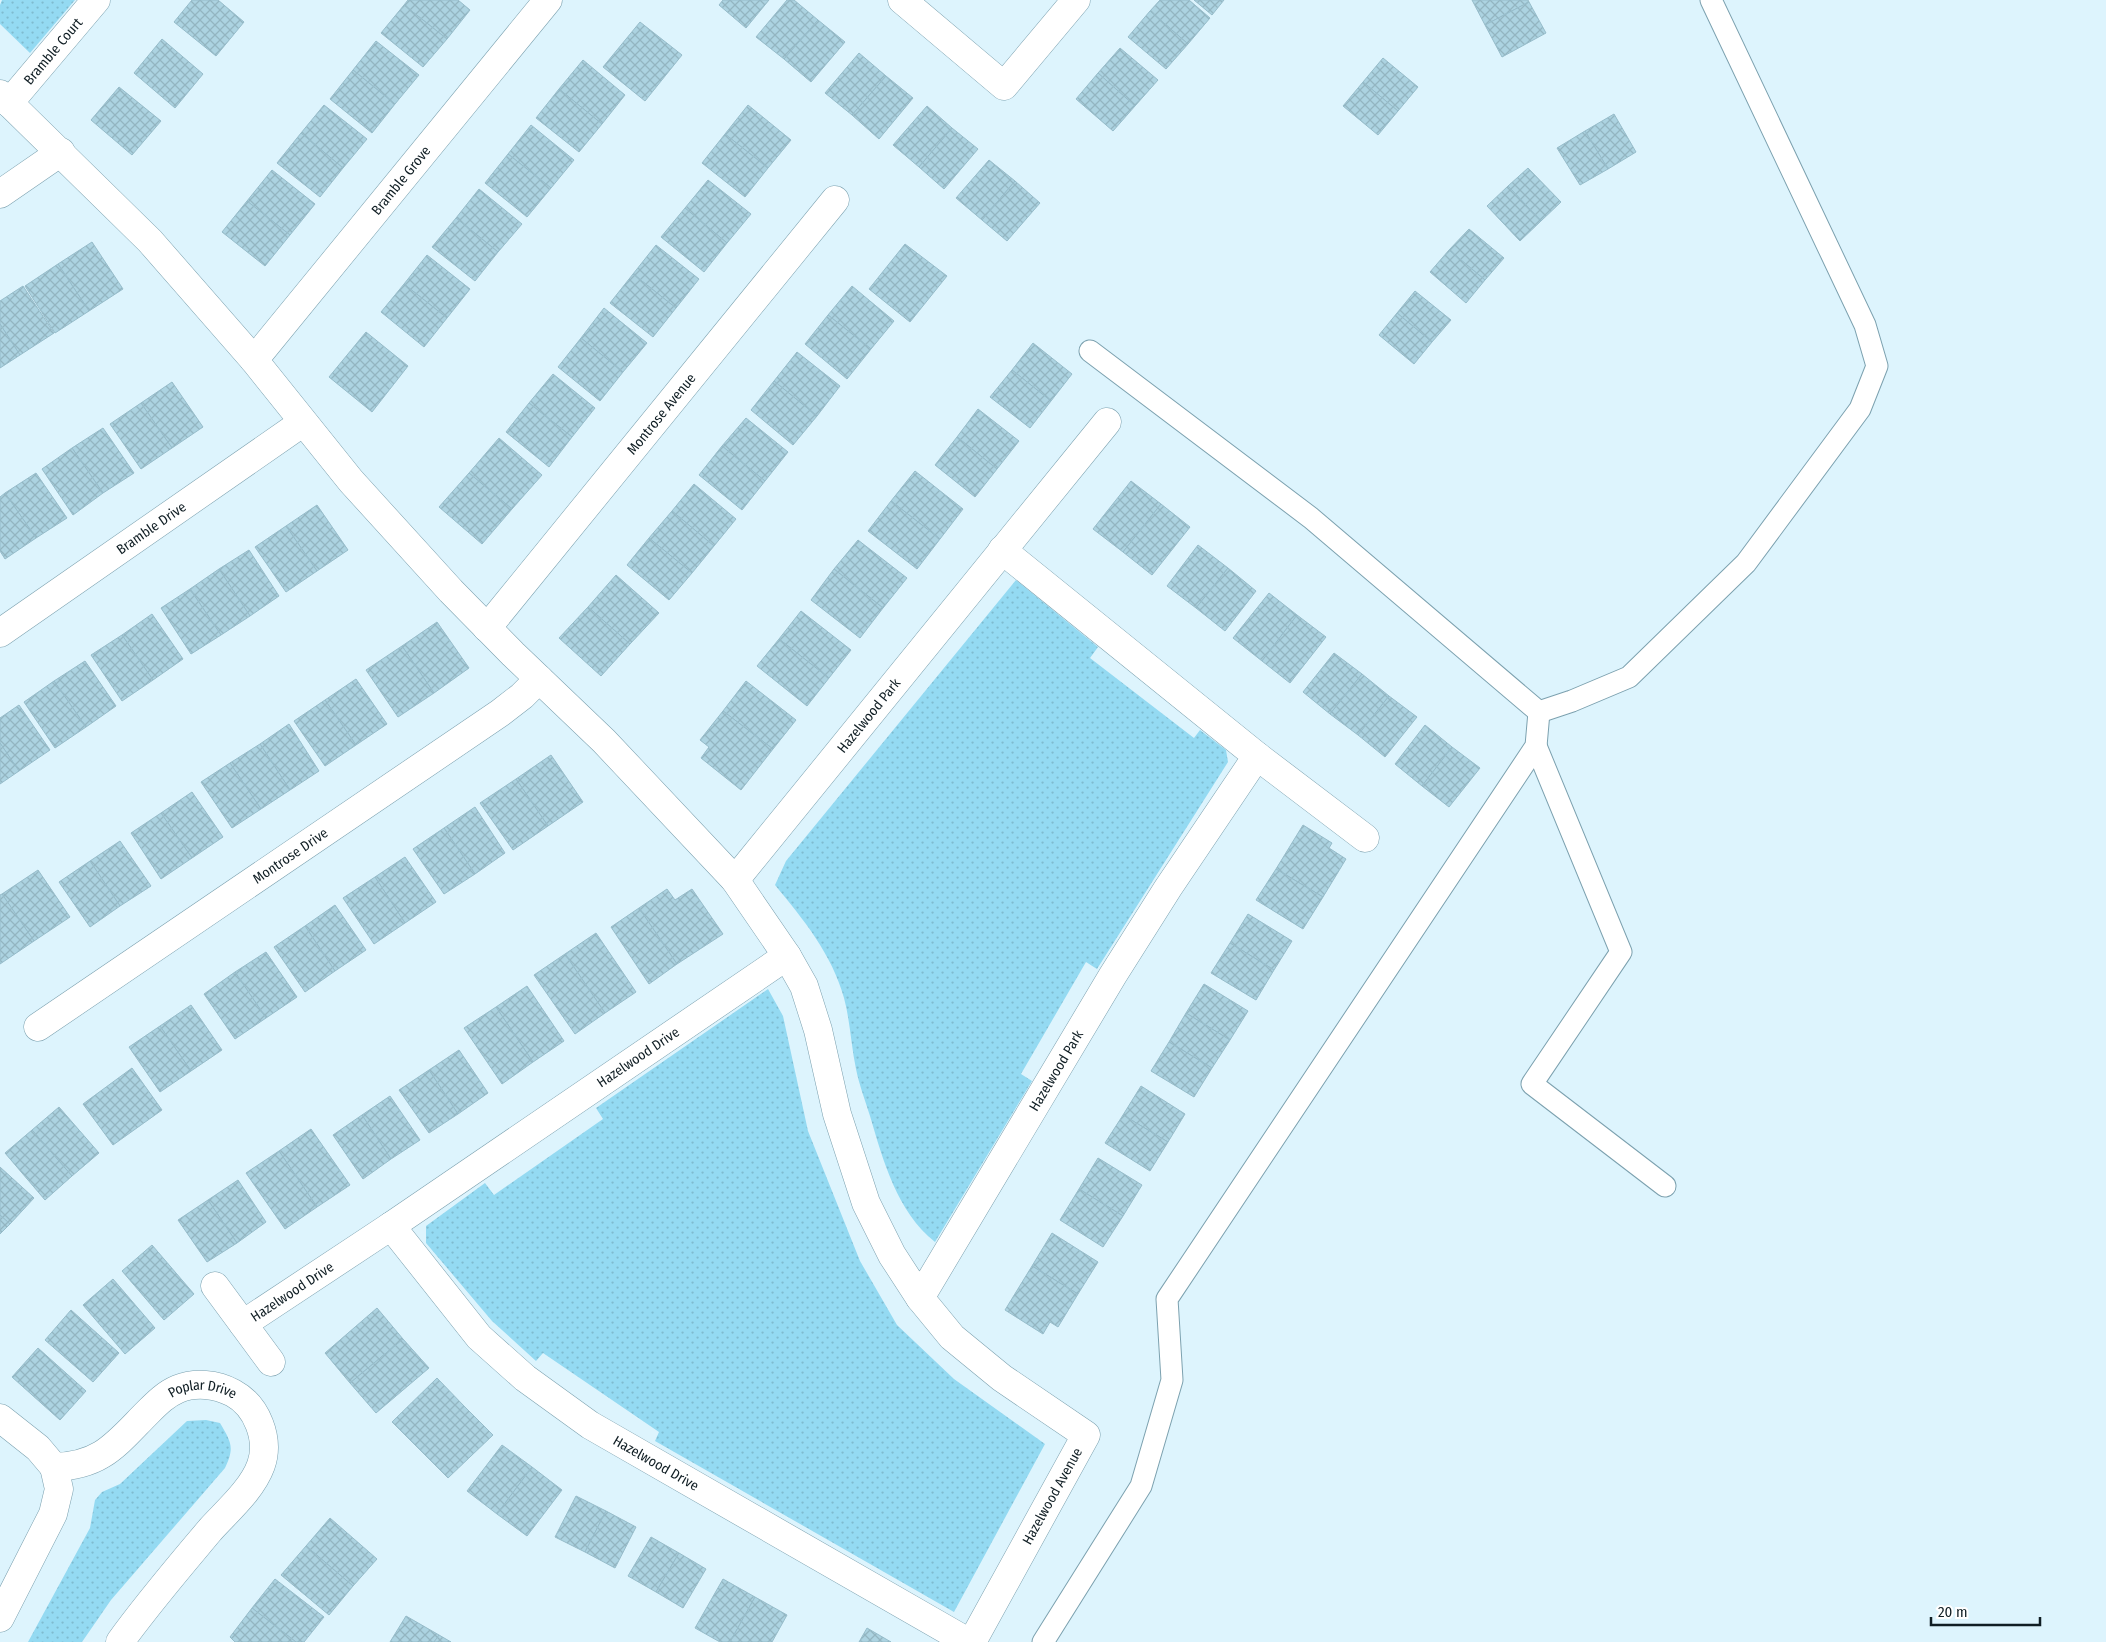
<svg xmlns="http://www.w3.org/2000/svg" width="2106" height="1642" viewBox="0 0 2106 1642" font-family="'Fira Sans Condensed',sans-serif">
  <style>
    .grass { fill: url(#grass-dots) }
    .building { fill: url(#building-cross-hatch); stroke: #96bcca }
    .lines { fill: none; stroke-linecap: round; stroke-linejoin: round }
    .service-casing { stroke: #7ca1af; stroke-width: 23 }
    .minor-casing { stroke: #7ca1af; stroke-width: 29 }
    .service { stroke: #fff; stroke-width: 21 }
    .minor { stroke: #fff; stroke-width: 28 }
    .labels { text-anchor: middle; stroke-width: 4.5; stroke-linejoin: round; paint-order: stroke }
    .street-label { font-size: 14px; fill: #101e24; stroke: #fff }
  </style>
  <defs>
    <pattern id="grass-dots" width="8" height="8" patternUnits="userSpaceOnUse" patternTransform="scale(1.25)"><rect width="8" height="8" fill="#94daf2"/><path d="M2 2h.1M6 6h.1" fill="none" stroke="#7fbbcf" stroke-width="1.8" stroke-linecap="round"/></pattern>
    <pattern id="building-cross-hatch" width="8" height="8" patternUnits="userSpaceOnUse" patternTransform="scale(1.25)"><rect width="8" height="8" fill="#acd3e1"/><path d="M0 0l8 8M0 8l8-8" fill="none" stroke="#93b5c1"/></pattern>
  </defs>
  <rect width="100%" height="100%" fill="#ddf4fd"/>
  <g class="grass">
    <path d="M2 0H75L30 53 0 24V5Z"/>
    <path d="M1016 580 1098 647 1090 658 1194 738 1200 730 1226 750 1228 762 1097 969 1086 962 1021 1074 1032 1081 935 1242C897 1212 883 1160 870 1116 865 1100 859 1084 856 1069 851 1045 850 1020 844 998 832 954 803 919 775 885L786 861Z"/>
    <path d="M768 989 783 1016 808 1131 860 1261 897 1325 954 1379 1045 1444 954 1612 655 1441 659 1432 543 1353 536 1361 492 1321 426 1243V1226L485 1183 494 1195 603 1119 596 1108Z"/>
    <path d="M206 1420 220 1423C231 1442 235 1447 225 1468L111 1600 82 1642H28L90 1528 95 1500 102 1492 120 1484 187 1421Z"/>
  </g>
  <g class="building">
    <path d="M192 0H218L244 22 216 56 174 22Z"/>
    <path d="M408 0H458L470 10 447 39 404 5Z"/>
    <path d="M723 0H769L746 28 719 5Z"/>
    <path d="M787 0H794L818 20 784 59 756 37Z"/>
    <path d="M1160 0H1189L1210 18 1188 44 1150 11Z"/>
    <path d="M1194 0H1224L1212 15Z"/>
    <path d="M1472 0H1528L1529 2 1485 25Z"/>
    <path d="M1529 2 1546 33 1502 57 1485 25Z"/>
    <path d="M404 5 447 39 423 67 381 33Z"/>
    <path d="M1150 11 1188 44 1166 69 1128 37Z"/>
    <path d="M818 20 845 42 811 82 784 59Z"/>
    <path d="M640 22 682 55 645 101 603 67Z"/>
    <path d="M162 39 203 74 175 108 134 73Z"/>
    <path d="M376 41 419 75 395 104 353 70Z"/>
    <path d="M1120 48 1158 80 1135 106 1098 73Z"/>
    <path d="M859 53 886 76 852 115 825 93Z"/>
    <path d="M1383 58 1418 87 1398 111 1363 82Z"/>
    <path d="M583 60 625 95 602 124 559 89Z"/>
    <path d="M353 70 395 104 372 133 330 99Z"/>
    <path d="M1098 73 1135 106 1113 131 1076 99Z"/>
    <path d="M886 76 913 98 879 139 852 115Z"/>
    <path d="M1363 82 1398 111 1378 135 1343 106Z"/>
    <path d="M119 87 161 121 132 155 91 120Z"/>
    <path d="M559 89 602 124 579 152 536 118Z"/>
    <path d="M324 105 367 139 343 168 301 133Z"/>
    <path d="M748 105 791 140 768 168 725 134Z"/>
    <path d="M927 106 952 128 919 167 893 145Z"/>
    <path d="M1614 114 1636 152 1608 169 1585 131Z"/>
    <path d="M531 125 574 160 551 188 508 154Z"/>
    <path d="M952 128 978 149 944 189 919 167Z"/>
    <path d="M1585 131 1608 169 1580 185 1557 148Z"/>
    <path d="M301 133 343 168 320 197 277 163Z"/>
    <path d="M725 134 768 168 745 197 702 163Z"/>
    <path d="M508 154 551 188 527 217 485 183Z"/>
    <path d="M989 160 1015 181 982 220 956 198Z"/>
    <path d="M1528 168 1561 202 1541 221 1508 186Z"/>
    <path d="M272 170 315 204 290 235 247 201Z"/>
    <path d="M708 180 751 214 727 243 685 208Z"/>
    <path d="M1015 181 1040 203 1007 241 982 220Z"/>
    <path d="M1508 186 1541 221 1520 241 1487 206Z"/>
    <path d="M479 189 522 224 498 252 456 218Z"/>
    <path d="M247 201 290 235 265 266 222 232Z"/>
    <path d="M685 208 727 243 704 272 661 237Z"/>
    <path d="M456 218 498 252 475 281 432 247Z"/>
    <path d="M1469 229 1504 258 1485 280 1449 250Z"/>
    <path d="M92 242 123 289 89 311 58 264Z"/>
    <path d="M905 244 947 276 910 322 869 289Z"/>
    <path d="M656 245 699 279 676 308 633 274Z"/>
    <path d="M1449 250 1485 280 1466 303 1430 272Z"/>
    <path d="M427 255 470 289 447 318 404 284Z"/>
    <path d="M58 264 89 311 55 333 25 286Z"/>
    <path d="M633 274 676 308 653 337 610 303Z"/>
    <path d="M404 284 447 318 424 347 381 312Z"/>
    <path d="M23 286 54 333 20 355 0 324V301Z"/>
    <path d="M852 286 894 321 871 349 828 315Z"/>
    <path d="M1415 291 1451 320 1432 342 1397 313Z"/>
    <path d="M604 308 647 343 623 372 581 338Z"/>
    <path d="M1397 313 1432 342 1414 364 1379 335Z"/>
    <path d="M828 315 871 349 847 379 805 344Z"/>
    <path d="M0 324 20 355 0 368Z"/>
    <path d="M366 332 408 366 372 412 329 377Z"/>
    <path d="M581 338 623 372 600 401 558 367Z"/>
    <path d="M1033 343 1072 374 1051 401 1012 370Z"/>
    <path d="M797 352 840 386 817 416 774 381Z"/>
    <path d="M1012 370 1051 401 1030 428 990 397Z"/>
    <path d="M553 374 595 408 572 437 529 403Z"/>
    <path d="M774 381 817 416 793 445 751 410Z"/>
    <path d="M172 382 203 427 172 448 141 403Z"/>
    <path d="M141 403 172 448 141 469 110 424Z"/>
    <path d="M529 403 572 437 549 467 506 432Z"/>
    <path d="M978 409 1019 441 997 469 957 437Z"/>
    <path d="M746 418 788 452 765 481 722 446Z"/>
    <path d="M103 428 134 473 103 493 72 448Z"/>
    <path d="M957 437 997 469 975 497 935 465Z"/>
    <path d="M499 438 542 475 512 509 469 473Z"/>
    <path d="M722 446 765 481 742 510 699 475Z"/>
    <path d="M72 448 103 493 73 515 42 469Z"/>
    <path d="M915 471 963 509 940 539 891 501Z"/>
    <path d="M36 473 67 518 36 538 5 493Z"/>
    <path d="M469 473 512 509 482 544 439 507Z"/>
    <path d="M1131 481 1161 504 1123 552 1093 529Z"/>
    <path d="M694 484 736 519 714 546 672 511Z"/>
    <path d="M5 493 36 538 5 559 0 551V497Z"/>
    <path d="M891 501 940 539 917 569 868 531Z"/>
    <path d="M1161 504 1190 527 1152 575 1123 552Z"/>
    <path d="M317 505 348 550 317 571 286 526Z"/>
    <path d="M672 511 714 546 692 573 649 538Z"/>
    <path d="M286 526 317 571 286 592 255 547Z"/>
    <path d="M649 538 692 573 669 600 627 565Z"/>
    <path d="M858 540 907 578 883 608 834 569Z"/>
    <path d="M1198 545 1228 568 1196 608 1167 586Z"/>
    <path d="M249 550 279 596 250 616 219 569Z"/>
    <path d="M1228 568 1256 591 1225 631 1196 608Z"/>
    <path d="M219 569 250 616 221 635 190 589Z"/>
    <path d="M834 569 883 608 860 638 811 600Z"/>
    <path d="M616 575 659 613 630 644 588 607Z"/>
    <path d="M190 589 221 635 191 654 161 608Z"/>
    <path d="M1269 593 1297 615 1262 661 1233 638Z"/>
    <path d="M588 607 630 644 601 676 559 638Z"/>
    <path d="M801 611 851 650 829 678 779 639Z"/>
    <path d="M152 614 183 659 153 680 122 635Z"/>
    <path d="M1297 615 1326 637 1290 683 1262 661Z"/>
    <path d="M437 622 469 668 434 693 402 646Z"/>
    <path d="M122 635 153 680 122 701 91 655Z"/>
    <path d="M779 639 829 678 807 706 757 666Z"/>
    <path d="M402 646 434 693 398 717 366 670Z"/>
    <path d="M1334 653 1362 674 1330 714 1303 692Z"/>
    <path d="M85 661 116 706 86 727 54 681Z"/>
    <path d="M1362 674 1389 696 1358 735 1330 714Z"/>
    <path d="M356 679 387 724 356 745 325 700Z"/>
    <path d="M54 681 86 727 55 748 24 702Z"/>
    <path d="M746 681 796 720 773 749 723 711Z"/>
    <path d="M1389 696 1417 717 1385 757 1358 735Z"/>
    <path d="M325 700 356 745 325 766 294 721Z"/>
    <path d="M19 705 50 750 19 771 0 743V718Z"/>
    <path d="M723 711 773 749 741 790 701 758 709 747 700 740Z"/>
    <path d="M289 724 319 771 290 790 260 744Z"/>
    <path d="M1425 725 1452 747 1422 786 1395 764Z"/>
    <path d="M0 743 19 771 0 784Z"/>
    <path d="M260 744 290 790 261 809 230 763Z"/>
    <path d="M1452 747 1480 768 1449 807 1422 786Z"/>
    <path d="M551 755 583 802 548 826 516 779Z"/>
    <path d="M230 763 261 809 232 828 201 782Z"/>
    <path d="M516 779 548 826 513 850 480 803Z"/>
    <path d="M192 792 223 837 192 858 161 813Z"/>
    <path d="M475 807 505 853 475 874 444 828Z"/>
    <path d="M161 813 192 858 161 879 131 833Z"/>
    <path d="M1303 825 1332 843 1329 848 1346 859 1323 897 1276 869Z"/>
    <path d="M444 828 475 874 444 894 413 849Z"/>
    <path d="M120 841 151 886 120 906 90 861Z"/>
    <path d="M405 857 436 902 405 923 375 877Z"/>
    <path d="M90 861 120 906 90 927 59 882Z"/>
    <path d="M1276 869 1323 897 1303 929 1256 900Z"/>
    <path d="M38 870 70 917 34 941 2 894Z"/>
    <path d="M375 877 405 923 374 944 343 898Z"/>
    <path d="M667 889 675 900 692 889 723 934 677 964 639 908Z"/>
    <path d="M2 894 34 941 0 964V895Z"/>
    <path d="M335 905 366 950 335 971 305 926Z"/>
    <path d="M639 908 677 964 649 984 611 927Z"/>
    <path d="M1248 914 1292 941 1274 970 1230 943Z"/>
    <path d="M305 926 335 971 305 992 274 947Z"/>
    <path d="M596 933 636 992 605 1013 565 954Z"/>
    <path d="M1230 943 1274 970 1256 1000 1211 973Z"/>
    <path d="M266 952 297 997 266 1018 235 972Z"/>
    <path d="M565 954 605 1013 575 1034 534 975Z"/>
    <path d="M235 972 266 1018 235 1039 204 994Z"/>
    <path d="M1204 984 1248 1011 1230 1040 1186 1013Z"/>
    <path d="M527 986 564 1041 533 1062 496 1007Z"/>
    <path d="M191 1005 222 1050 191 1071 160 1026Z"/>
    <path d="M496 1007 533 1062 502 1084 464 1028Z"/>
    <path d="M1186 1013 1230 1040 1212 1068 1169 1042Z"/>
    <path d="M160 1026 191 1071 160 1092 129 1047Z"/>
    <path d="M1169 1042 1212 1068 1194 1097 1151 1071Z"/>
    <path d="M459 1050 488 1093 458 1114 429 1070Z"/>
    <path d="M132 1068 162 1110 113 1145 83 1104Z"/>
    <path d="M429 1070 458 1114 429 1133 399 1090Z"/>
    <path d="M1141 1086 1185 1114 1168 1142 1123 1115Z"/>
    <path d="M390 1096 420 1140 391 1159 362 1115Z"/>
    <path d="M59 1107 99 1153 72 1176 32 1130Z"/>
    <path d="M362 1115 391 1159 363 1179 333 1135Z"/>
    <path d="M1123 1115 1168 1142 1150 1171 1105 1143Z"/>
    <path d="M311 1129 350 1185 317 1207 279 1151Z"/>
    <path d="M32 1130 72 1176 45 1200 5 1153Z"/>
    <path d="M279 1151 317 1207 285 1229 246 1173Z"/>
    <path d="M1098 1158 1142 1185 1123 1216 1079 1189Z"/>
    <path d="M0 1167 34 1198 10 1224 0 1215Z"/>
    <path d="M238 1180 266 1222 237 1243 208 1200Z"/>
    <path d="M1079 1189 1123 1216 1103 1247 1060 1220Z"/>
    <path d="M208 1200 237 1243 207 1262 178 1220Z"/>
    <path d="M0 1215 10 1224 0 1234Z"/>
    <path d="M1052 1233 1098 1262 1078 1294 1032 1266Z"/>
    <path d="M152 1245 194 1294 164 1320 122 1271Z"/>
    <path d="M1032 1266 1078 1294 1058 1327 1050 1322 1043 1334 1005 1310Z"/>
    <path d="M113 1279 155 1328 125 1354 83 1305Z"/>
    <path d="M377 1308 403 1339 350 1383 325 1353Z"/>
    <path d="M71 1310 119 1353 93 1382 45 1340Z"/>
    <path d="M403 1339 429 1368 376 1413 350 1383Z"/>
    <path d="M38 1348 86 1391 60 1420 12 1377Z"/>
    <path d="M437 1378 464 1406 420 1450 392 1422Z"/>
    <path d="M464 1406 493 1435 448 1478 420 1450Z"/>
    <path d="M502 1445 532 1467 497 1514 467 1491Z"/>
    <path d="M532 1467 562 1490 527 1536 497 1514Z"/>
    <path d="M576 1496 606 1511 585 1552 555 1537Z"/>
    <path d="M606 1511 636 1527 615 1568 585 1552Z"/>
    <path d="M330 1518 377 1559 353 1586 306 1546Z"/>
    <path d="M651 1537 679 1553 656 1592 628 1576Z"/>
    <path d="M306 1546 353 1586 329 1615 281 1575Z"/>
    <path d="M679 1553 706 1569 683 1608 656 1592Z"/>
    <path d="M275 1579 324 1617 304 1642H296L252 1608Z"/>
    <path d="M723 1579 755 1597 730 1642H720L695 1628Z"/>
    <path d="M755 1597 787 1615 772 1642H730Z"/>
    <path d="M252 1608 296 1642H235L230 1637Z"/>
    <path d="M406 1616 439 1635 434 1642H390Z"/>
    <path d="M867 1628 891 1642H859Z"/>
    <path d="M439 1635 451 1642H434Z"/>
  </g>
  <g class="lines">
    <g class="service-casing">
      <g id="service">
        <path d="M1090 351 1311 518 1539 712"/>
        <path d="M1539 712 1572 701 1629 677 1746 563 1860 409 1877 366 1865 325 1711 0"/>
        <path d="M1536 746 1621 952 1532 1084 1665 1186"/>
        <path d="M1043 1642 1141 1486 1172 1380 1167 1299 1536 746 1539 712"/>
      </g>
    </g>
    <g class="minor-casing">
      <g id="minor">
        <path d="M902 0 1004 86 1076 0"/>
        <path id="s1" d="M0 94 150 241 254 360 351 481 451 591 513 654 604 741 735 880 787 956 804 986 818 1030 837 1114 866 1203 892 1255 920 1298 1113 975 1168 888 1257 756 1002 550"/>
        <path id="s2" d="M9 103 96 0"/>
        <path d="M0 194 61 152"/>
        <path id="s3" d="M254 360 548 0"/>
        <path id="s4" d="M487 628 835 200"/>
        <path id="s5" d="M0 633 302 423"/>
        <path d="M1257 756 1365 838"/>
        <path id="s6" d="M735 880 1107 422"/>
        <path id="s7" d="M787 956 391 1226 479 1337 525 1378 590 1425 968 1642"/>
        <path id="s8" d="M38 1027 500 713 522 696 539 679"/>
        <path id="s9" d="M215 1286 243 1324 391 1226"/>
        <path d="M920 1298 952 1337 1002 1378 1086 1435 972 1642"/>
        <path d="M243 1324 271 1362"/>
        <path d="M0 1418 38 1448 54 1467"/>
        <path id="s10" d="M0 1618 53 1514 59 1489 54 1467C102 1466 117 1443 148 1412 157 1403 166 1394 178 1389 195 1382 216 1384 233 1393 257 1406 270 1439 261 1465 252 1490 227 1511 210 1530 179 1567 148 1603 120 1642"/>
      </g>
    </g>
    <use href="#service" class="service"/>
    <use href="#minor" class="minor"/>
  </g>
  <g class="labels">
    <g class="street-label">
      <text dy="5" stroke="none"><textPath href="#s2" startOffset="68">Bramble Court</textPath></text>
      <text dy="5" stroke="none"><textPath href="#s3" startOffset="232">Bramble Grove</textPath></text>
      <text dy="5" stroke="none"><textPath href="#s4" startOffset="276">Montrose Avenue</textPath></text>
      <text dy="5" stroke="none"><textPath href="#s5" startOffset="184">Bramble Drive</textPath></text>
      <text dy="5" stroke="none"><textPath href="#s6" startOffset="212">Hazelwood Park</textPath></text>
      <text dy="5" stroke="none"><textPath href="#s8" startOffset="305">Montrose Drive</textPath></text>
      <text transform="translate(638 1057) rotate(-34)" y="5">Hazelwood Drive</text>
      <text dy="5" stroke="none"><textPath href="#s1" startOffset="1804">Hazelwood Park</textPath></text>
      <text dy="5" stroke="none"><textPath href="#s9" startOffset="106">Hazelwood Drive</textPath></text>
      <text dy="5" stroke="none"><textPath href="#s10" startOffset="341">Poplar Drive</textPath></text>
      <text dy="5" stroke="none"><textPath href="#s7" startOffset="839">Hazelwood Drive</textPath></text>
      <text transform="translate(1052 1496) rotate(-61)" y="5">Hazelwood Avenue</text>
    </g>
  </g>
  <path d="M1931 1617v8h109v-8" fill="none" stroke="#101e24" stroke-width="2.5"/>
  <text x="1938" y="1617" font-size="15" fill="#101e24" stroke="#ffffff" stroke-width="4" paint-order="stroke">20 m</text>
</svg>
